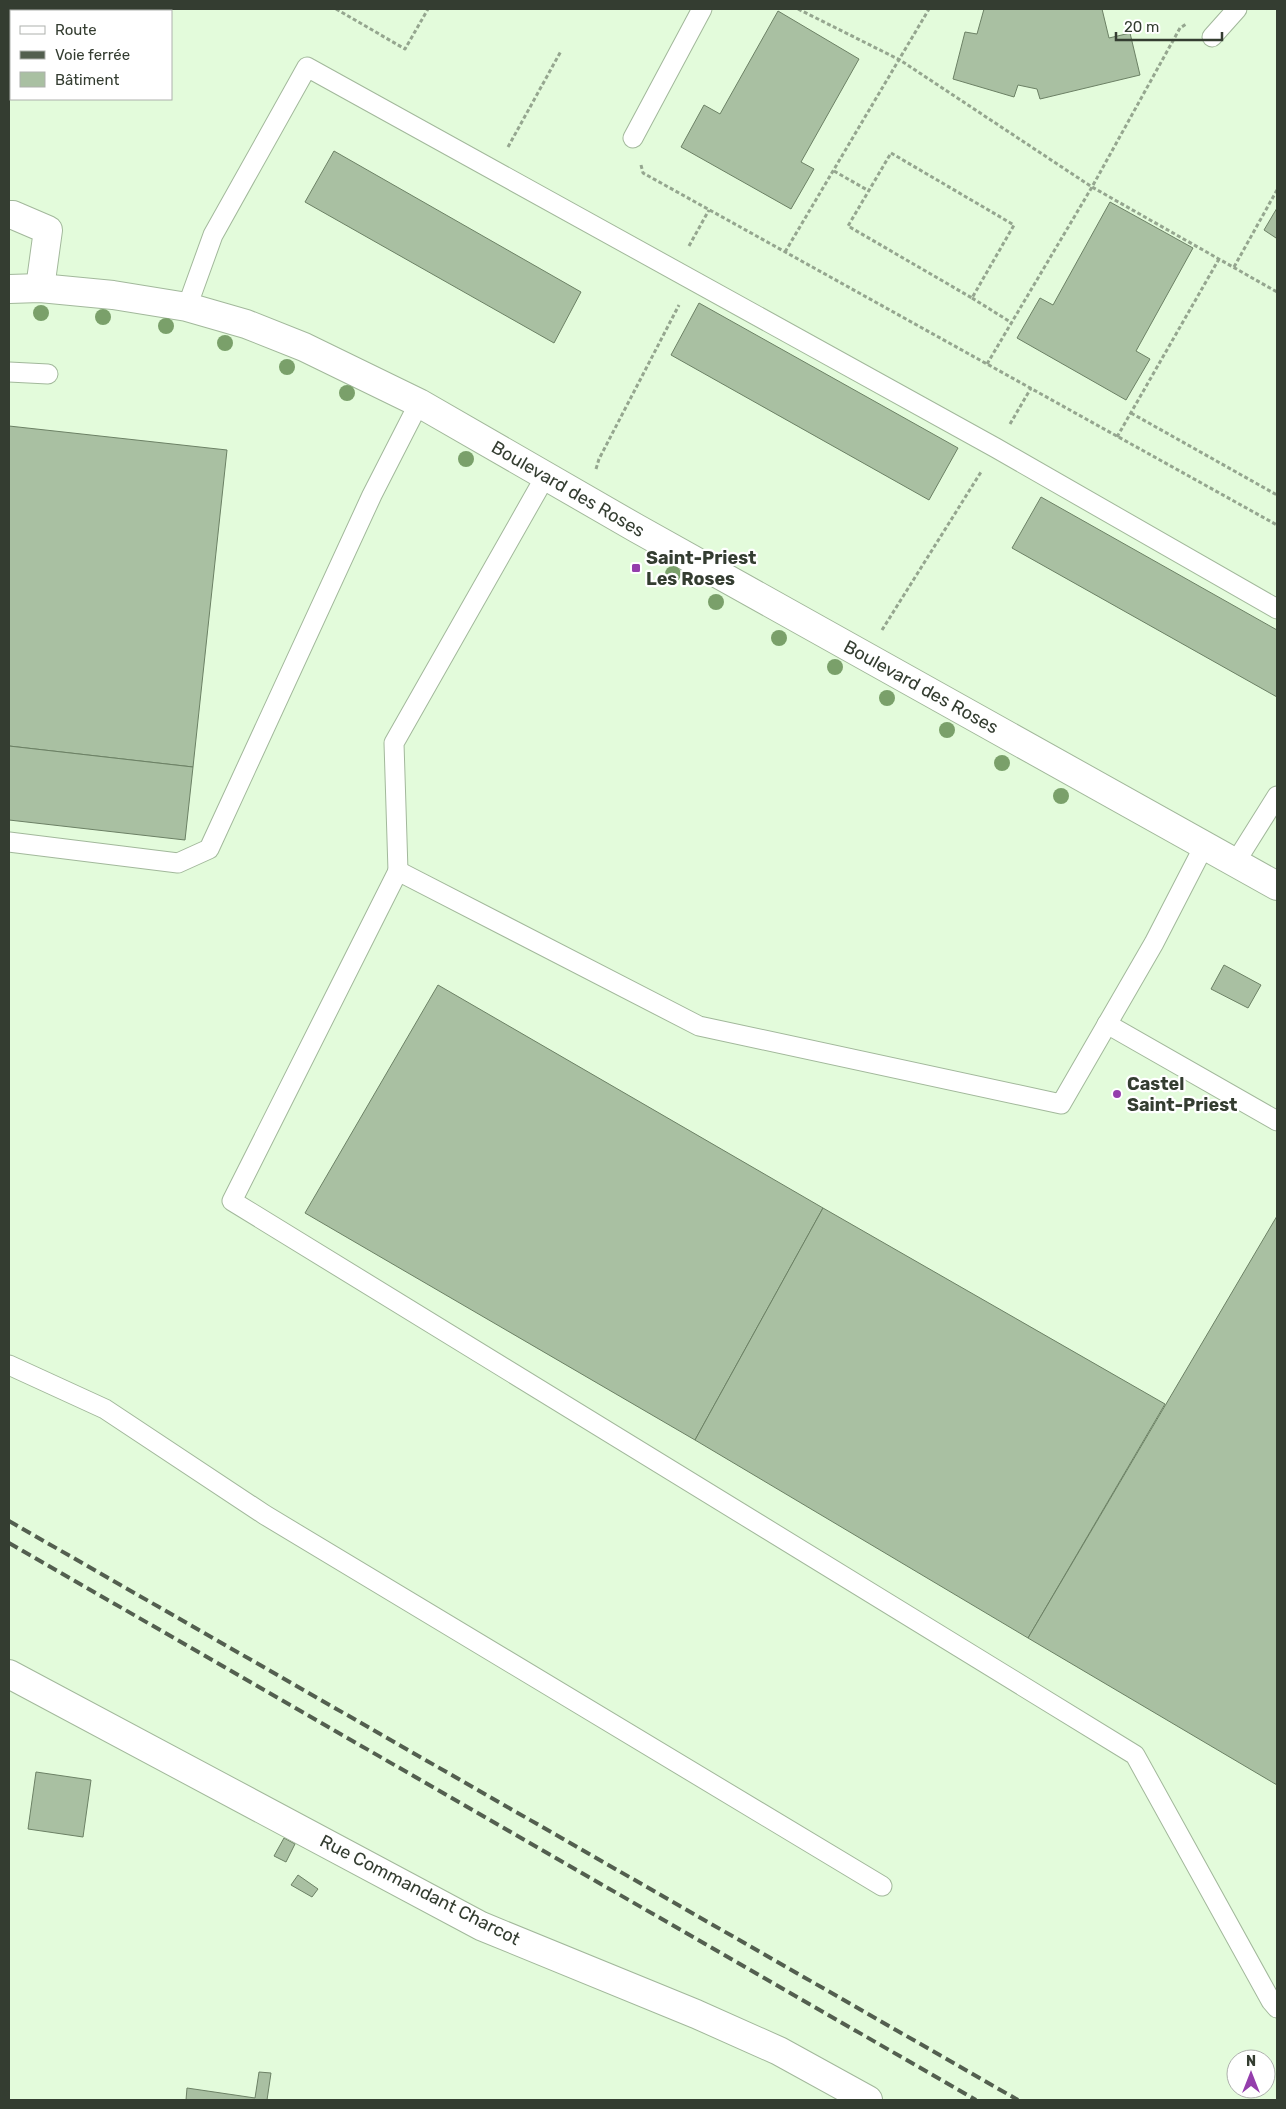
<svg xmlns="http://www.w3.org/2000/svg" width="1286" height="2109" viewBox="0 0 1286 2109" font-family="Rubik,sans-serif">
  <style>
    .green { fill: #c2e8b5 }
    .building { fill: #a9c0a2; stroke: #6c8165 }
    .lines { fill: none; stroke-linecap: round; stroke-linejoin: round }
    .service-casing { stroke: #a2b89b; stroke-width: 21 }
    .minor-casing { stroke: #a2b89b; stroke-width: 30 }
    .path { stroke: #95a68f; stroke-width: 3; stroke-dasharray: 4 2.5; stroke-linecap: butt }
    .service { stroke: #fff; stroke-width: 19 }
    .minor { stroke: #fff; stroke-width: 28 }
    .rail { stroke: #535f4f; stroke-width: 4; stroke-dasharray: 10 5; stroke-linecap: butt }
    .tree { fill: #7aa06a }
    .poi-dot { fill: #943eac; stroke: #fff; stroke-width: 2 }
    .labels { text-anchor: middle; stroke-width: 4.5; stroke-linejoin: round; paint-order: stroke }
    .street-label { font-size: 18px; fill: #343d31; stroke: #fff }
    .poi-label { font-size: 18px; font-weight: bold; fill: #343d31; stroke: #fff; text-anchor: start }
  </style>
  <rect width="100%" height="100%" fill="#e3fbdb"/>
  <path class="green" d="M9 9H67L71 11 30 10 28 11H11V39L9 38Z"/>
  <g class="building">
    <path d="M90 9H128L127 11H94Z"/>
    <path d="M984 9H1102L1109 38 1130 33 1140 75 1040 99 1037 89 1018 85 1014 97 953 79 965 32 977 34Z"/>
    <path d="M778 11 859 59 801 162 814 169 791 209 681 147 704 105 720 114Z"/>
    <path d="M334 151 581 292 554 343 305 202Z"/>
    <path d="M1110 202 1193 248 1136 351 1150 359 1126 400 1017 338 1040 298 1053 305Z"/>
    <path d="M1277 208V236L1276 238 1264 230Z"/>
    <path d="M699 303 958 448 929 500 671 355Z"/>
    <path d="M9 426 227 450 193 767 9 746Z"/>
    <path d="M1041 497 1277 630V697L1012 548Z"/>
    <path d="M9 746 193 767 185 840 9 820Z"/>
    <path d="M1224 965 1261 985 1248 1008 1211 989Z"/>
    <path d="M438 985 823 1208 695 1440 305 1213Z"/>
    <path d="M823 1208 1165 1404 1028 1638 695 1440Z"/>
    <path d="M1277 1216V1785L1028 1638Z"/>
    <path d="M36 1772 91 1780 83 1837 28 1829Z"/>
    <path d="M284 1838 295 1844 286 1862 274 1856Z"/>
    <path d="M298 1875 318 1889 312 1897 291 1885Z"/>
    <path d="M259 2072 271 2073 267 2100H186L187 2088 255 2098Z"/>
  </g>
  <g class="lines">
    <g class="service-casing">
      <g id="service">
        <path d="M1212 37 1237 9"/>
        <path d="M633 138 702 9"/>
        <path d="M187 307 213 235 307 67 996 448 1277 609"/>
        <path d="M9 372 48 374"/>
        <path d="M9 842 178 863 209 849 372 495 419 403"/>
        <path d="M1204 846 1154 943 1061 1104 699 1026 398 871 232 1201 1135 1755 1271 2001 1277 2008"/>
        <path d="M1235 863 1277 796"/>
        <path d="M398 871 394 743 545 477"/>
        <path d="M1107 1024 1277 1121"/>
        <path d="M9 1365 105 1409 265 1515 882 1886"/>
      </g>
    </g>
    <g class="minor-casing">
      <g id="minor">
        <path d="M9 215H13L48 230 40 288"/>
        <path d="M9 289 40 288 113 295 187 307 246 324 304 347 419 403 636 528 1277 886"/>
        <path d="M9 1674 481 1926 696 2014 779 2051 868 2100"/>
      </g>
    </g>
    <g class="path">
      <path d="M50 9V11"/>
      <path d="M336 9 405 49 428 9"/>
      <path d="M798 9 900 60 1092 187 1277 292"/>
      <path d="M508 147 561 51"/>
      <path d="M891 153 1014 225 972 298 848 226Z"/>
      <path d="M641 165 643 173 1277 525"/>
      <path d="M834 171 869 191"/>
      <path d="M689 246 709 210"/>
      <path d="M785 252 929 9"/>
      <path d="M1234 267 1277 190"/>
      <path d="M972 298 1012 323"/>
      <path d="M987 364 1092 187 1180 28 1186 24"/>
      <path d="M1131 413 1277 495"/>
      <path d="M1010 424 1031 388"/>
      <path d="M1117 437 1219 259"/>
      <path d="M596 469 599 459 679 305"/>
      <path d="M882 630 981 472"/>
    </g>
    <use href="#service" class="service"/>
    <use href="#minor" class="minor"/>
    <g class="rail">
      <path d="M9 1521 1018 2100"/>
      <path d="M9 1543 976 2100"/>
    </g>
  </g>
  <g class="tree">
    <circle cx="41" cy="313" r="8"/>
    <circle cx="103" cy="317" r="8"/>
    <circle cx="166" cy="326" r="8"/>
    <circle cx="225" cy="343" r="8"/>
    <circle cx="287" cy="367" r="8"/>
    <circle cx="347" cy="393" r="8"/>
    <circle cx="466" cy="459" r="8"/>
    <circle cx="673" cy="574" r="8"/>
    <circle cx="716" cy="602" r="8"/>
    <circle cx="779" cy="638" r="8"/>
    <circle cx="835" cy="667" r="8"/>
    <circle cx="887" cy="698" r="8"/>
    <circle cx="947" cy="730" r="8"/>
    <circle cx="1002" cy="763" r="8"/>
    <circle cx="1061" cy="796" r="8"/>
  </g>
  <g class="poi-dot">
    <rect x="631" y="563" width="10" height="10" rx="2.5"/>
    <circle cx="1117" cy="1094" r="5"/>
  </g>
  <g class="labels">
    <g class="street-label">
      <text transform="translate(568 489) rotate(30)" y="6">Boulevard des Roses</text>
      <text transform="translate(921 687) rotate(29)" y="6">Boulevard des Roses</text>
      <text transform="translate(420 1890) rotate(27)" y="6">Rue Commandant Charcot</text>
    </g>
    <g class="poi-label">
      <text x="646" y="564">Saint-Priest<tspan x="646" dy="21">Les Roses</tspan></text>
      <text x="1127" y="1090">Castel<tspan x="1127" dy="21">Saint-Priest</tspan></text>
    </g>
  </g>
  <rect width="1286" height="2109" fill="none" stroke="#343d31" stroke-width="20"/>
  <rect x="10" y="10" width="162" height="90" fill="#ffffff" stroke="#aeb1ad"/>
  <rect x="20" y="26" width="25" height="8" fill="#ffffff" stroke="#aeb1ad"/>
  <text x="55" y="35" font-size="15" fill="#343d31">Route</text>
  <rect x="20" y="51" width="25" height="8" fill="#535f4f" stroke="#aeb1ad"/>
  <text x="55" y="60" font-size="15" fill="#343d31">Voie ferrée</text>
  <rect x="20" y="72" width="25" height="15" fill="#a9c0a2" stroke="#aeb1ad"/>
  <text x="55" y="85" font-size="15" fill="#343d31">Bâtiment</text>
  <g transform="translate(1251 2074)"><circle r="24" fill="#ffffff" stroke="#aeb1ad"/>
  <path d="M0-4L9 19L0 12L-9 19Z" fill="#943eac"/>
  <text y="-8" font-size="14" font-weight="bold" text-anchor="middle" fill="#343d31">N</text>
  </g>
  <path d="M1116 32v8h106v-8" fill="none" stroke="#343d31" stroke-width="2.5"/>
  <text x="1124" y="32" font-size="15" fill="#343d31" stroke="#ffffff" stroke-width="4" paint-order="stroke">20 m</text>
</svg>
